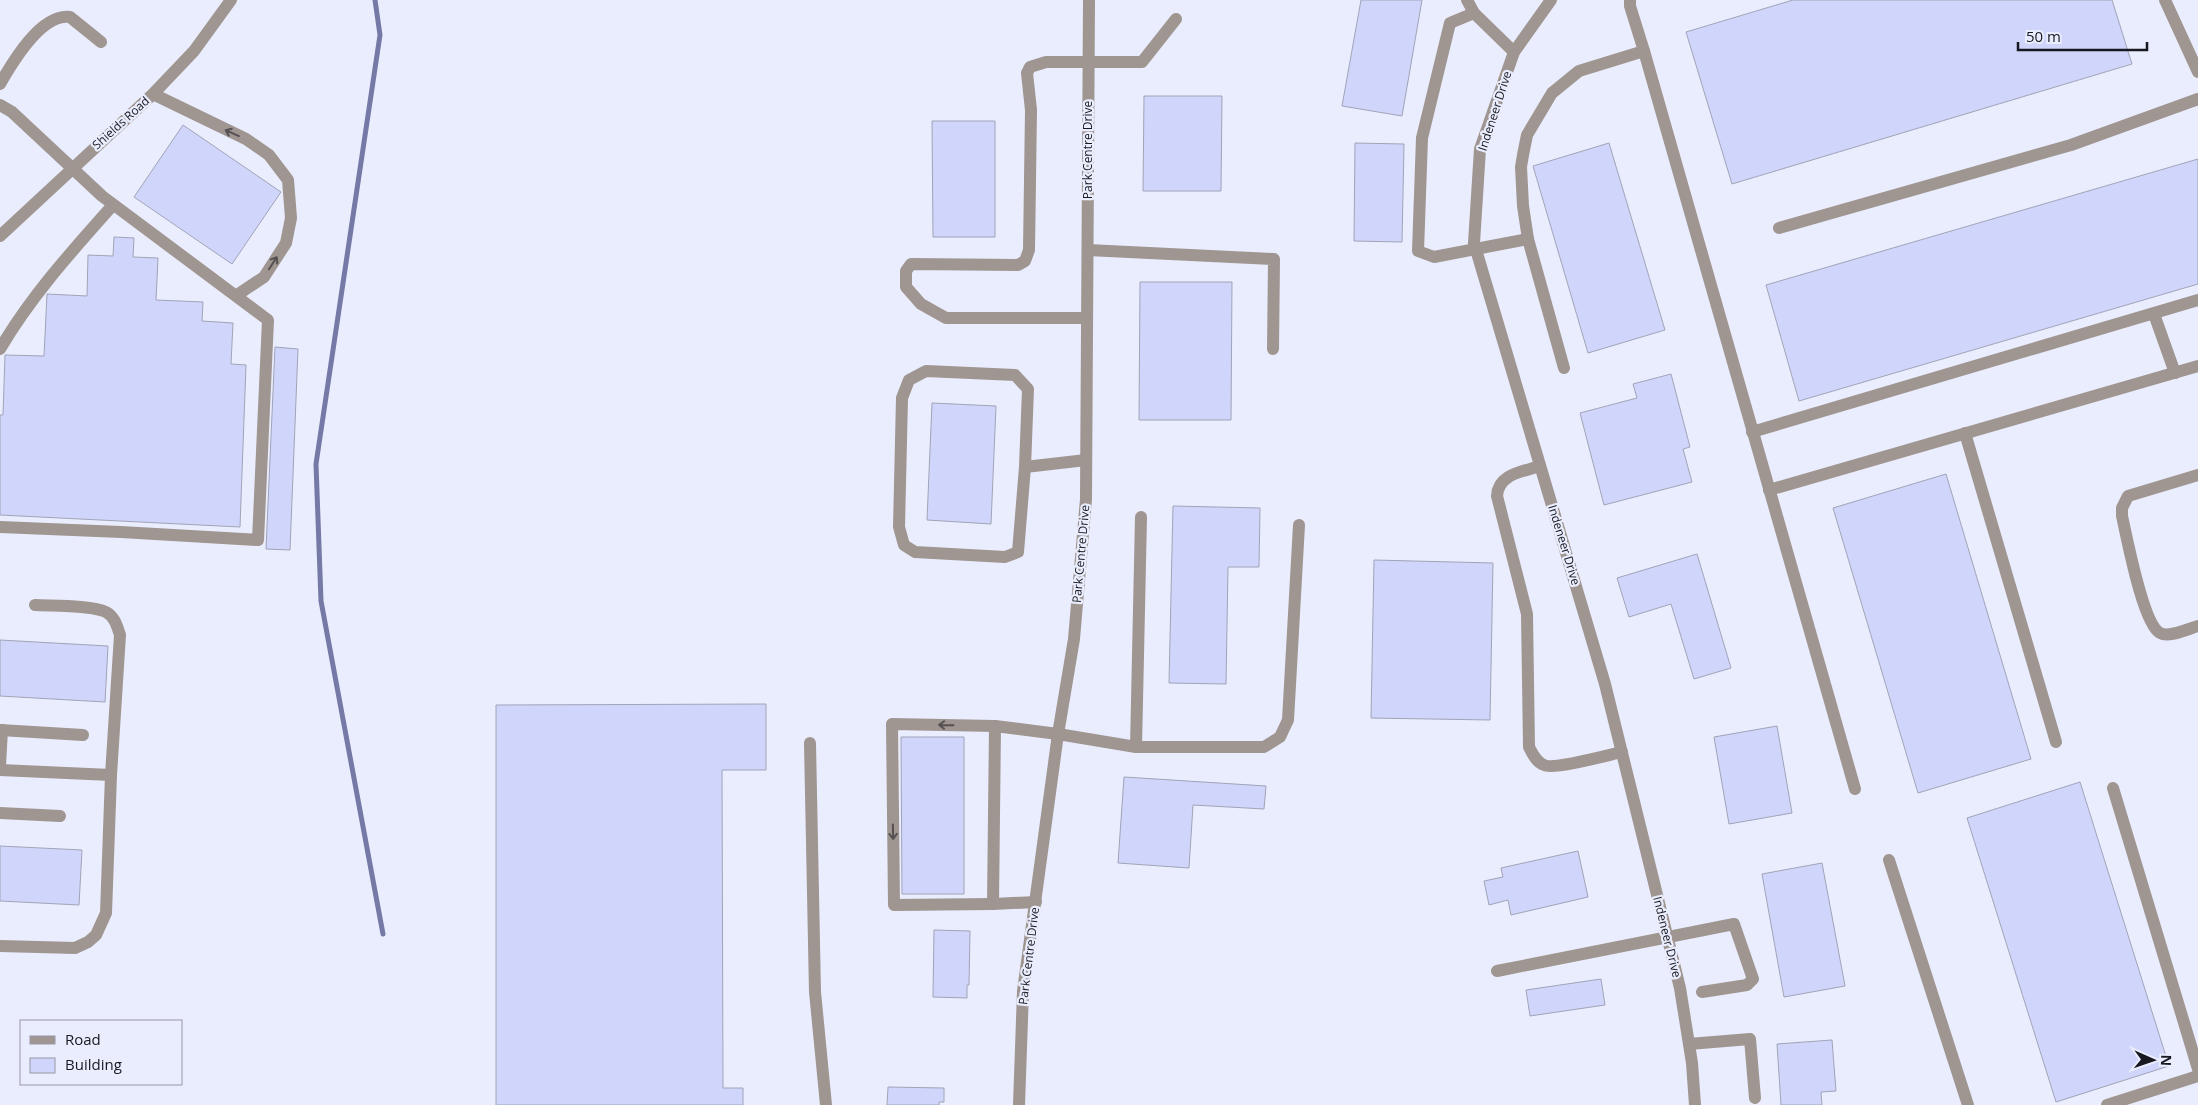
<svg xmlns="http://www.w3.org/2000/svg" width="2198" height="1105" viewBox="0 0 2198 1105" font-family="'Open Sans',sans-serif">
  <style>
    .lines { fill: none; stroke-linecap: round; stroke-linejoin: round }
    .stream { stroke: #7479a6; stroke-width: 5 }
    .building { fill: #d0d5fb; stroke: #a1a4b7 }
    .minor { stroke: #9f9591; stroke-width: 12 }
    .oneway { stroke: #555153 }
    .labels { text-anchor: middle; stroke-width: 4.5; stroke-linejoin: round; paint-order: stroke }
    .street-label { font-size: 12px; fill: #181920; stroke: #eaedfd }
  </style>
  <rect width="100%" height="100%" fill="#eaedfd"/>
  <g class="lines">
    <path class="stream" d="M375 0 380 35 316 464 321 601 383 934"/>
  </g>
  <g class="building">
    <path d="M1361 0H1422L1402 116 1342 106Z"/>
    <path d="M1793 0H2112L2132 64 1732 184 1686 32Z"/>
    <path d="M1144 96H1222L1221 191H1143Z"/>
    <path d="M932 121H995V237H933Z"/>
    <path d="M183 125 281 192 232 264 134 197Z"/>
    <path d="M1355 143 1404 144 1402 242 1354 241Z"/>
    <path d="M1609 143 1665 330 1588 353 1533 166Z"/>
    <path d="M2198 159V284L1799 401 1766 285Z"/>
    <path d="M114 237 134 238 133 257 158 258 156 300 203 302 202 321 233 323 231 364 246 365 240 527 0 515V415H3L5 355 44 356 47 294 87 296 88 255 113 256Z"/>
    <path d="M1140 282H1232L1231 420H1139Z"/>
    <path d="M275 347 298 349 290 550 266 549Z"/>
    <path d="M1671 374 1690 447 1683 449 1692 482 1604 505 1580 413 1637 398 1633 384Z"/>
    <path d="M932 403 996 406 991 524 927 520Z"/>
    <path d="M1946 474 2031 759 1918 793 1833 508Z"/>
    <path d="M1173 506 1260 508 1259 567H1228L1226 684 1169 683Z"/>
    <path d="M1697 554 1731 668 1694 679 1671 604 1629 617 1617 578Z"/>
    <path d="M1374 560 1493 563 1490 720 1371 718Z"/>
    <path d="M0 640 108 646 105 702 0 696Z"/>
    <path d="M766 704V770H722L723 1088H743V1105H496V705Z"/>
    <path d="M1777 726 1792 813 1729 824 1714 737Z"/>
    <path d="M901 737H964V894H902Z"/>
    <path d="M1124 777 1266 786 1264 809 1193 805 1189 868 1118 863Z"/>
    <path d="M2080 782 2169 1066 2056 1102 1967 818Z"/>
    <path d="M0 846 82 850 79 905 0 901Z"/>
    <path d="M1578 851 1588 897 1511 915 1508 900 1489 905 1484 881 1503 877 1501 868Z"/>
    <path d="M1822 863 1845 986 1784 997 1762 874Z"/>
    <path d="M934 930 970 931 969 985H967V998L933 997Z"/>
    <path d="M1601 979 1605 1005 1530 1016 1526 990Z"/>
    <path d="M1832 1040 1836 1091 1821 1092 1822 1105H1781L1777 1044Z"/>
    <path d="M888 1087 944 1088V1102H939V1105H887Z"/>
  </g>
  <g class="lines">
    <g class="minor">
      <path d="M1467 0 1474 13"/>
      <path d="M1551 0 1514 52 1480 149 1474 243 1605 684 1680 988 1692 1063 1695 1105"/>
      <path d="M2165 0 2198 72"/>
      <path d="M1644 51 1855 789"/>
      <path d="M1514 52 1474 13 1450 23 1422 138 1418 251 1434 257 1528 239 1564 368"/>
      <path d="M0 84C12 63 41 13 70 17L101 42"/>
      <path d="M153 94 246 139 269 155 288 180 291 218 286 243 264 277 237 295"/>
      <path d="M0 105 12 112 102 196 268 320 258 540 121 532 0 527"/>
      <path d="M1779 228 2071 145 2198 99"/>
      <path d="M0 236 153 94 194 51 231 0"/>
      <path d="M1528 239 1523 206 1521 167 1523 155 1527 135 1552 93 1579 71 1644 51 1630 6V0"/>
      <path d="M1088 250 1274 259 1273 349"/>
      <path d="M2154 314 2175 373"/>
      <path d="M1087 318H946L921 304 906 287V271L911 264 1018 265 1025 261 1029 250 1031 110 1027 73 1030 67 1046 62H1142L1176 19"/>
      <path d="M0 349C31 296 72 251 113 205"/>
      <path d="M1752 432 2198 300"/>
      <path d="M1965 433 2056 742"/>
      <path d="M1540 466C1522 472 1498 474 1497 496L1527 614 1529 747C1532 753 1536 762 1544 765 1554 770 1608 755 1622 752"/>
      <path d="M1025 467 1018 552 1005 557 915 552 904 545 899 527 902 398 909 380 926 371 1015 375 1028 389 1025 467 1086 460"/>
      <path d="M2198 475 2128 496 2122 508V516C2127 538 2143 624 2160 633 2169 638 2188 629 2198 626"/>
      <path d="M1769 490 2198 366"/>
      <path d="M0 730 83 735"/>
      <path d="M810 743 815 992 826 1105"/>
      <path d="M1136 747 1141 517"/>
      <path d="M0 765 2 730"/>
      <path d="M0 770 111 775"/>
      <path d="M2113 788 2198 1069"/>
      <path d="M0 813 60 816"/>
      <path d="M1889 860 1968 1105"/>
      <path d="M1036 902 993 904 995 726 1058 734 1136 747H1264L1280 737 1288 720 1299 525"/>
      <path d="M993 904 894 905 892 724 995 726"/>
      <path d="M0 946 75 948 88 942 96 935 106 913 111 775 120 635C117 626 115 617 106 612 92 605 52 606 35 605"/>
      <path d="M1497 971 1734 924 1753 979 1747 985 1702 992"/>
      <path d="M1689 1044 1750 1039 1755 1098"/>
      <path d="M1019 1105 1023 991 1058 734 1074 639 1086 499 1089 0"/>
      <path d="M2107 1105 2198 1076"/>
    </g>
  </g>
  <defs><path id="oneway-shaft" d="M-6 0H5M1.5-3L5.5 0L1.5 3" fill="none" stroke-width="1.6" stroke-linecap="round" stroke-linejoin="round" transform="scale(1.25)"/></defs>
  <g class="oneway">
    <use href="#oneway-shaft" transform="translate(232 133) rotate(-156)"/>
    <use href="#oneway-shaft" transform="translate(273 263) rotate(-57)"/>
    <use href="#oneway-shaft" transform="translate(946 725) rotate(-179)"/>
    <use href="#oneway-shaft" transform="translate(893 832) rotate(89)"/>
  </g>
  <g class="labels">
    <g class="street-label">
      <text transform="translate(1495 111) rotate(-72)" y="4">Indeneer Drive</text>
      <text transform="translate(121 123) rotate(-42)" y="4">Shields Road</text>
      <text transform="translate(1088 150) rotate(-90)" y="4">Park Centre Drive</text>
      <text transform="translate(1564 545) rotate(73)" y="4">Indeneer Drive</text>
      <text transform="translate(1081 554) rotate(-85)" y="4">Park Centre Drive</text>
      <text transform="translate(1667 937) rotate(76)" y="4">Indeneer Drive</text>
      <text transform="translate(1029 956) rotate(-83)" y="4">Park Centre Drive</text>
    </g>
  </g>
  <rect x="20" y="1020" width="162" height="65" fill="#eaedfd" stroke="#9698a5"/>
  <rect x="30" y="1036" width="25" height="8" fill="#9f9591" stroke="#9698a5"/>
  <text x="65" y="1045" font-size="15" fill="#181920">Road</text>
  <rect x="30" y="1058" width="25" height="15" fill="#d0d5fb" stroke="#9698a5"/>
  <text x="65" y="1070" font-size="15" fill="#181920">Building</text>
  <g transform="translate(2153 1060) rotate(92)" stroke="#eaedfd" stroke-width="4" paint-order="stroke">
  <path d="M0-4L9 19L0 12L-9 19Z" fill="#181920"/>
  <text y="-8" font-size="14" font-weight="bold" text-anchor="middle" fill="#181920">N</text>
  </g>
  <path d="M2018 42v8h129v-8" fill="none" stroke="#181920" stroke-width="2.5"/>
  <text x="2026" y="42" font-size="15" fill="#181920" stroke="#eaedfd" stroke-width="4" paint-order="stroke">50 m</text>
</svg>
